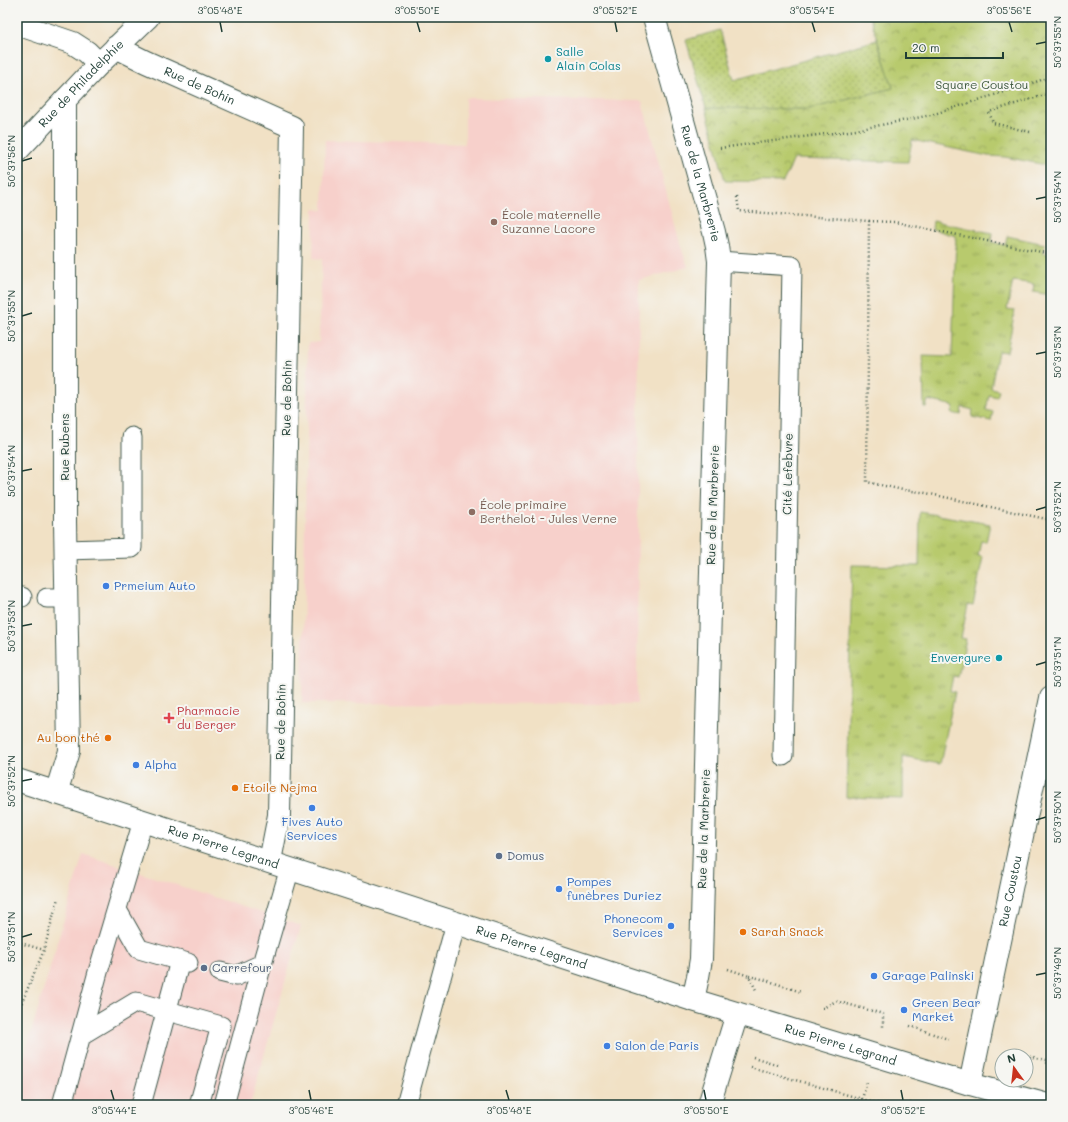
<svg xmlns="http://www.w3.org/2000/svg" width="1068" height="1122" viewBox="0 0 1068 1122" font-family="Mali,sans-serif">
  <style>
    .built { fill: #f7d0cb }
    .grass { fill: url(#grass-tufts); stroke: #6c8450 }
    .park { fill: url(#park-crowns); stroke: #6c8450 }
    .garden { fill: url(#garden-dots); stroke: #6c8450 }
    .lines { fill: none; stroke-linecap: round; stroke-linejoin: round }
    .service-casing { stroke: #3e564a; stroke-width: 21 }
    .minor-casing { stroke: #3e564a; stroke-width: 24 }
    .secondary-casing { stroke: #3e564a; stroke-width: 24 }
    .path { stroke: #3e564a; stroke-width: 2.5; stroke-dasharray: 1 3; stroke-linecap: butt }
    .service { stroke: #fff; stroke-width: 19 }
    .minor { stroke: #fff; stroke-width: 22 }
    .secondary { stroke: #fff; stroke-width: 22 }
    .ticks { fill: none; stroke: #1f3d34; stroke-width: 1.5 }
    .culture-dot { fill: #0f9aa8; stroke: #f6f6f2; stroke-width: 1.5 }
    .education-dot { fill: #8d6e63; stroke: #f6f6f2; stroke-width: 1.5 }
    .shop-dot { fill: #3f7fe0; stroke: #f6f6f2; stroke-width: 1.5 }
    .health-dot { fill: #e0444e; stroke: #f6f6f2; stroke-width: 1.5 }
    .food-dot { fill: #e8710a; stroke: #f6f6f2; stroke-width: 1.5 }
    .service-dot { fill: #5c6f8a; stroke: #f6f6f2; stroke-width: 1.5 }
    .labels { text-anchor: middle; stroke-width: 4; stroke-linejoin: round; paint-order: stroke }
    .culture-label { font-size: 12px; fill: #0d838f; stroke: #f6f6f2; text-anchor: start }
    .street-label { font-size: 12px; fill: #1f3d34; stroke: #f6f6f2 }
    .park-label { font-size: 12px; fill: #3e593f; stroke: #f6f6f2 }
    .education-label { font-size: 12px; fill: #785e54; stroke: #f6f6f2; text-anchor: start }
    .shop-label { font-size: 12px; fill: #366cbe; stroke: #f6f6f2; text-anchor: start }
    .health-label { font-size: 12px; fill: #be3a42; stroke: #f6f6f2; text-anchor: start }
    .food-label { font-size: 12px; fill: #c56008; stroke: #f6f6f2; text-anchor: start }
    .service-label { font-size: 12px; fill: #4e5e75; stroke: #f6f6f2; text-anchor: start }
    .neatline { fill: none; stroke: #1f3d34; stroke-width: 1.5 }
    .ticks-label { font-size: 10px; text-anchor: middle; fill: #1f3d34 }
  </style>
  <defs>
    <pattern id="grass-tufts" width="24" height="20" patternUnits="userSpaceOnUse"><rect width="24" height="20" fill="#b8ca6d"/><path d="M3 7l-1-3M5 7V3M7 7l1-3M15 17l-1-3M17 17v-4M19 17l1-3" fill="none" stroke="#95a55a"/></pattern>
    <pattern id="park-crowns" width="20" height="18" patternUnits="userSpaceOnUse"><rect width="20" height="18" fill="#b8ca6d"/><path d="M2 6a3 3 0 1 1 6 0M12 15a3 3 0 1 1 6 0" fill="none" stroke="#95a55a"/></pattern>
    <pattern id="garden-dots" width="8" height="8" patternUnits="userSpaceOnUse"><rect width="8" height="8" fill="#b8ca6d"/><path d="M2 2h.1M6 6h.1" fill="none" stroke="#95a55a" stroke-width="1.8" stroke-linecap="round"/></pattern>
  </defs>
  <rect width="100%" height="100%" fill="#f6f6f2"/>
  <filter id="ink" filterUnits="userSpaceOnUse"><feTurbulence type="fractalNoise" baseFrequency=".025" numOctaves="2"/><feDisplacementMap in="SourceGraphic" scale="8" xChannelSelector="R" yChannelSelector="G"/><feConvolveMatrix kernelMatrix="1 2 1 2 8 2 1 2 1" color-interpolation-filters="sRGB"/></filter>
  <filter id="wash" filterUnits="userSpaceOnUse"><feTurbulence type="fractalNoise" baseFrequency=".012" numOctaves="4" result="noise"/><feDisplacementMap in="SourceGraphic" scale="16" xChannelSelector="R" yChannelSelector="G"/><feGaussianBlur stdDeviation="0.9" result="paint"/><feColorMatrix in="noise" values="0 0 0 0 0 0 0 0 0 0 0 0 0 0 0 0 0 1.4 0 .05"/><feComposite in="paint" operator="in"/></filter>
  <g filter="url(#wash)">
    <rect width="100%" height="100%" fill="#f1e1c5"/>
    <g class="built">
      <path d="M465 98 642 101 681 247 688 267 639 280 637 704 302 703 308 343 319 342 322 259 313 258 314 209 323 210 325 140 465 144Z"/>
      <path d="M83 854 301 926 250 1105H17V1081Z"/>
    </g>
    <g class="grass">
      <path d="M933 221 992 233 991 242 1005 245 1007 236 1045 244 1043 253 1051 254V295L1033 292 1034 284 1013 281 1007 309 1015 310 1007 352 998 351 991 388 999 390 997 397 989 395 986 410 993 412 991 421 972 417 973 410 962 407 961 415 952 413 954 406 928 400 926 407H924L923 356 952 357 956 236 932 229Z"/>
      <path d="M920 512 990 524 986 542 981 541 978 556 983 557 973 606 968 605 961 638 966 639 958 677 953 676 950 691 955 692 940 764 903 757V799L846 797 852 565 919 566Z"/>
    </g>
    <path class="park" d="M870 17H1051V166L1005 157 988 156 912 140 908 162 794 159 783 182 725 181 706 108 809 109 893 88Z"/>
    <path class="garden" d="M720 30 734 80 877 40 893 88 809 109 706 108 686 40Z"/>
  </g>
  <g filter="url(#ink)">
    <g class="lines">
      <g class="service-casing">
        <g id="service">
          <path d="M719 261 792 266 783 756"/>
          <path d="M66 550 132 548V437"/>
          <path d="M17 596 22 597"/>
          <path d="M47 598H67"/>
          <path d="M117 910 139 949 188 963"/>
          <path d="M220 972 236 976 262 964"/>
          <path d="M81 1035 136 1002 221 1026 199 1105"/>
          <path d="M62 1105 98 972 143 821"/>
          <path d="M141 1105 180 961"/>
          <path d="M224 1105 262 964 290 868"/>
          <path d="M406 1105 456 923"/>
        </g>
      </g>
      <g class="minor-casing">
        <g id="minor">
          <path id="s1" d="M654 17 714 232 717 246 719 261 701 959 698 977 693 1000"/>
          <path d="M17 24 73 43 87 52 99 64"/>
          <path id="s2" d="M116 47 146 62 292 127 279 815 270 861"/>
          <path id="s3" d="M17 151 99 64 148 17"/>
          <path d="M56 793 69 751 65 522V100"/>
          <path id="s4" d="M970 1084 1051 698"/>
          <path d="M709 1105 737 1014"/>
        </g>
      </g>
      <g class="secondary-casing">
        <g id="secondary">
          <path id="s5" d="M17 780 693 1000 970 1084 1048 1105"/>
        </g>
      </g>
      <g class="path">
        <path d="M1030 132 993 123 989 112 1051 93"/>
        <path d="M720 148 856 130 931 115 1051 77"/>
        <path d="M737 197 739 211 869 221 867 482 903 490 921 492 1051 520"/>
        <path d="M869 221 894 222 1051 254"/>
        <path d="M17 942 44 950"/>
        <path d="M728 969 749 976 756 990"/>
        <path d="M749 976 766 980 801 992"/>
        <path d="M822 1008H823L836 1001 883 1014V1028"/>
        <path d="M17 1014 44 950 58 898"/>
        <path d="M910 1026 951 1040"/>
        <path d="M1020 1056H1025"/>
        <path d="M1026 1056 1047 1060V1065"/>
        <path d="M753 1057 779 1065"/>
        <path d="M750 1067 883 1105"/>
        <path d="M862 1099 867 1082"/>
        <path d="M910 1103 916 1105"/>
      </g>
      <use href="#service" class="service"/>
      <use href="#minor" class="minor"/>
      <use href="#secondary" class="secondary"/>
    </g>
  </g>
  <path class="ticks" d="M220 22 222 32M417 22 420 32M615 22 617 32M812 22 815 32M1009 22 1012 32M1036 44 1046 42M22 161 32 158M1036 199 1046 197M22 316 32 313M1036 354 1046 352M22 471 32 469M1036 510 1046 507M22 626 32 624M1036 665 1046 662M22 781 32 779M1036 820 1046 817M22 937 32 934M1036 975 1046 973M111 1090 114 1100M309 1090 311 1100M506 1090 509 1100M704 1090 706 1100M901 1090 903 1100"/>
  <g class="culture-dot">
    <circle cx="548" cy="59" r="4"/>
    <circle cx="999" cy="658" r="4"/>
  </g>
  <g class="education-dot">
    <circle cx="494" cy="222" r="4"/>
    <circle cx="472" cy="512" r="4"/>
  </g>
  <g class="shop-dot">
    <circle cx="106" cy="586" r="4"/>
    <circle cx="136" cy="765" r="4"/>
    <circle cx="312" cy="808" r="4"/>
    <circle cx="559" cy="889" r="4"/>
    <circle cx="671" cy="926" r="4"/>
    <circle cx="874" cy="976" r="4"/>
    <circle cx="904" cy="1010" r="4"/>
    <circle cx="607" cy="1046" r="4"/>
  </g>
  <path class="health-dot" d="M167 712h4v4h4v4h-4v4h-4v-4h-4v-4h4z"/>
  <g class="food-dot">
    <circle cx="108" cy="738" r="4"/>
    <circle cx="235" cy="788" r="4"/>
    <circle cx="743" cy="932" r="4"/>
  </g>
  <g class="service-dot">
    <circle cx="499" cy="856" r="4"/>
    <circle cx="204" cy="968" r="4"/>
  </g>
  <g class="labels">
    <g class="culture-label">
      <text x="556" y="56">Salle<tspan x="556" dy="14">Alain Colas</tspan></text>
      <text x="991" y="662" text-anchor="end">Envergure</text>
    </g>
    <g class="street-label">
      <text dy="4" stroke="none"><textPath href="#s3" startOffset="93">Rue de Philadelphie</textPath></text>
      <text dy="4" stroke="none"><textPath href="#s2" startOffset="92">Rue de Bohin</textPath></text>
      <text dy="4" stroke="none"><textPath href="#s1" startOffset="173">Rue de la Marbrerie</textPath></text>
      <text transform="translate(287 398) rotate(-89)" y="4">Rue de Bohin</text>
      <text transform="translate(65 447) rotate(-90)" y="4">Rue Rubens</text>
      <text transform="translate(788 474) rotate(-89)" y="4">Cité Lefebvre</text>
      <text transform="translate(713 505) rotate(-88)" y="4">Rue de la Marbrerie</text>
      <text transform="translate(281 722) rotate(-89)" y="4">Rue de Bohin</text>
      <text transform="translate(704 829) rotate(-88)" y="4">Rue de la Marbrerie</text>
      <text dy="4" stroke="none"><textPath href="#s5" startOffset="217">Rue Pierre Legrand</textPath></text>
      <text dy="4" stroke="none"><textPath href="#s4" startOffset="197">Rue Coustou</textPath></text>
      <text dy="4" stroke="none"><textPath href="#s5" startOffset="541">Rue Pierre Legrand</textPath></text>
      <text dy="4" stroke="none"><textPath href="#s5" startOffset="865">Rue Pierre Legrand</textPath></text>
    </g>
    <g class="park-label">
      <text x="982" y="89">Square Coustou</text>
    </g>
    <g class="education-label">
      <text x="502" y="219">École maternelle<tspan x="502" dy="14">Suzanne Lacore</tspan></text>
      <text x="480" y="509">École primaire<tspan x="480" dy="14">Berthelot - Jules Verne</tspan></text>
    </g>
    <g class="shop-label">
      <text x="114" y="590">Prmeium Auto</text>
      <text x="144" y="769">Alpha</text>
      <text x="312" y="826" text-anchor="middle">Fives Auto<tspan x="312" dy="14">Services</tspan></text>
      <text x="567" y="886">Pompes<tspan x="567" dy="14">funèbres Duriez</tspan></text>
      <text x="663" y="923" text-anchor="end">Phonecom<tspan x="663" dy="14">Services</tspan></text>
      <text x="882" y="980">Garage Palinski</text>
      <text x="912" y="1007">Green Bear<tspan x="912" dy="14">Market</tspan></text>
      <text x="615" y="1050">Salon de Paris</text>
    </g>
    <g class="health-label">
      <text x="177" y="715">Pharmacie<tspan x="177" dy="14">du Berger</tspan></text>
    </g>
    <g class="food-label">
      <text x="100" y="742" text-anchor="end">Au bon thé</text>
      <text x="243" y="792">Etoile Nejma</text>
      <text x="751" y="936">Sarah Snack</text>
    </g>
    <g class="service-label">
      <text x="507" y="860">Domus</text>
      <text x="212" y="972">Carrefour</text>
    </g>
  </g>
  <rect width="1068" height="1122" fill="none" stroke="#f6f6f2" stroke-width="44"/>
  <g transform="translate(1014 1068) rotate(345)"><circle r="19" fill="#f6f6f2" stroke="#a0aca6"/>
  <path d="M0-3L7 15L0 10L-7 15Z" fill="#c8321e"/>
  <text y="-6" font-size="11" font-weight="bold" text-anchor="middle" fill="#1f3d34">N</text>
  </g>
  <path d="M906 52v6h97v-6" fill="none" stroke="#1f3d34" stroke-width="2"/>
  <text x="912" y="52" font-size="12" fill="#1f3d34" stroke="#f6f6f2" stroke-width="3" paint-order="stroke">20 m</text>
  <rect x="22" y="22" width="1024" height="1078" class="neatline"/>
  <g class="ticks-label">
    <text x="220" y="14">3°05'48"E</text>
    <text x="417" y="14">3°05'50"E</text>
    <text x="615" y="14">3°05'52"E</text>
    <text x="812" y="14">3°05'54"E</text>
    <text x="1009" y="14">3°05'56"E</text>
    <text transform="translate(1057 42) rotate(-90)" y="4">50°37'55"N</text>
    <text transform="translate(11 161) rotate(-90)" y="4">50°37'56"N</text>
    <text transform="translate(1057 197) rotate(-90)" y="4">50°37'54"N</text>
    <text transform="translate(11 316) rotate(-90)" y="4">50°37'55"N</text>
    <text transform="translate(1057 352) rotate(-90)" y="4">50°37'53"N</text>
    <text transform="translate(11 471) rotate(-90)" y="4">50°37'54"N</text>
    <text transform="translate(1057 507) rotate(-90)" y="4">50°37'52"N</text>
    <text transform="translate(11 626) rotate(-90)" y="4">50°37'53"N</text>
    <text transform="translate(1057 662) rotate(-90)" y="4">50°37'51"N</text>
    <text transform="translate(11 781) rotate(-90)" y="4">50°37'52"N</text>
    <text transform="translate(1057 817) rotate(-90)" y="4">50°37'50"N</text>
    <text transform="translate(11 937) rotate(-90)" y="4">50°37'51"N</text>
    <text transform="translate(1057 973) rotate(-90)" y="4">50°37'49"N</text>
    <text x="114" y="1114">3°05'44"E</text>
    <text x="311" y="1114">3°05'46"E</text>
    <text x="509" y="1114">3°05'48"E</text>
    <text x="706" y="1114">3°05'50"E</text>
    <text x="903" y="1114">3°05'52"E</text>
  </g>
</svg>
